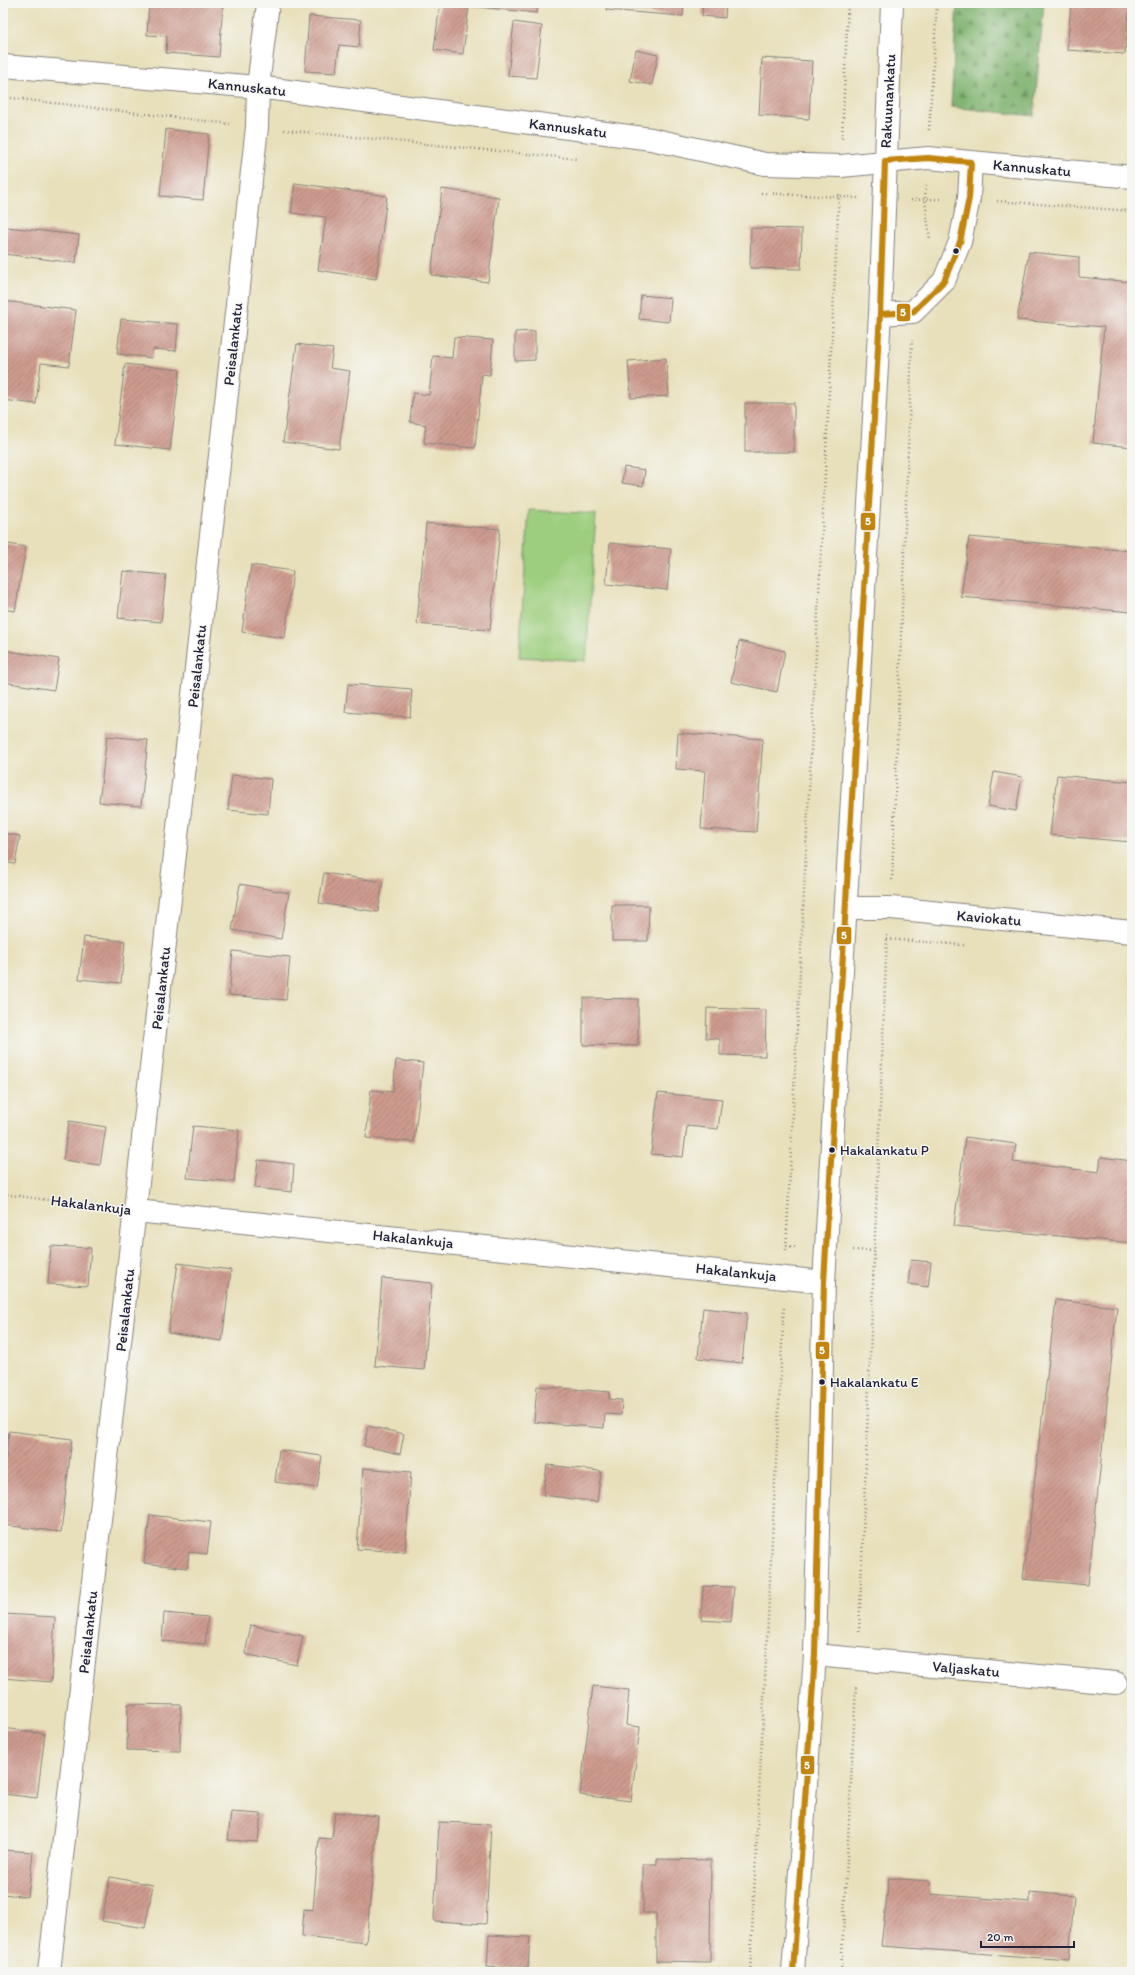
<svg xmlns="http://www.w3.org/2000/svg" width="1135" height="1975" viewBox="0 0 1135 1975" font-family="Itim,sans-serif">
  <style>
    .forest { fill: url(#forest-firs); stroke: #506a54 }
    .park { fill: #9cce7d; stroke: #5f785c }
    .building { fill: url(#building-hatch) }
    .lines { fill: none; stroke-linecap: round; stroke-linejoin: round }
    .minor-casing { stroke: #85817b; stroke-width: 24 }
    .path { stroke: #85817b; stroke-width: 2.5; stroke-dasharray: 1 3; stroke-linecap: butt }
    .minor { stroke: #fff; stroke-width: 22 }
    .bus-1-casing { stroke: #f6f6f2; stroke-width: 9 }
    .bus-1 { stroke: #c2850f; stroke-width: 6 }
    .bus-dot { fill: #22223b; stroke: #f6f6f2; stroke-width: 1.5 }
    .labels { text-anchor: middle; stroke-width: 3; stroke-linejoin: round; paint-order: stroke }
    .bus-label { font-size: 14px; fill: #22223b; stroke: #f6f6f2; text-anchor: start }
    .street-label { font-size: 15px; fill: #22223b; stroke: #f6f6f2 }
    .line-badge { stroke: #f6f6f2; stroke-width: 1.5 }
    .badge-label { font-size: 11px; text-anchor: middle; font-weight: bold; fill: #fff }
  </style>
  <defs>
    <pattern id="forest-firs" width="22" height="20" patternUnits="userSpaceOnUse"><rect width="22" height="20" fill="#7db16c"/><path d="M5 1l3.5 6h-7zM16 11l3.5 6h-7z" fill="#66905a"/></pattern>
    <pattern id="building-hatch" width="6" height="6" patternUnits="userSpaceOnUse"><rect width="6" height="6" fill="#ce9b8f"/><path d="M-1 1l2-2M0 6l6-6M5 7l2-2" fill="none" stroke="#a77e76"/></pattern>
  </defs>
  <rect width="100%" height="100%" fill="#f6f6f2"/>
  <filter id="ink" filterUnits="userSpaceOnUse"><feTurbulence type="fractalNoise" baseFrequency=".025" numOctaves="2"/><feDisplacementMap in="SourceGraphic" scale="8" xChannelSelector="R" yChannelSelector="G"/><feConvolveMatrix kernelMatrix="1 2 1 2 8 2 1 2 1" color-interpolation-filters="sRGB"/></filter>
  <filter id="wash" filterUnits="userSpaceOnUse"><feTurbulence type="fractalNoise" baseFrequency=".012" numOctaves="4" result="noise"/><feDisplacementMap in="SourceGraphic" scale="16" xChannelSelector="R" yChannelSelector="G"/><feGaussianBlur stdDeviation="0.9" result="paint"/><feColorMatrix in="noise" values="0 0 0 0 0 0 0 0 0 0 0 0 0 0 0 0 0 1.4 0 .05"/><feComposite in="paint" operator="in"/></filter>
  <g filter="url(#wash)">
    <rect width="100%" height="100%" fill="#e8e0bb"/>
    <path class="forest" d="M957 3H1044L1034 116 951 107Z"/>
    <path class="park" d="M529 510 596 514 586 661 519 657Z"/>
    <g id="blocks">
      <g class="building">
        <path d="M149 3H223L219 57 166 53 167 36 147 35Z"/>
        <path d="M440 3H538L537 13 469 6 463 54 434 50Z"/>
        <path d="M607 3H684L683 16 606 10Z"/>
        <path d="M703 3H726L725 18 702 16Z"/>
        <path d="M1071 3H1130L1125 54 1067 50Z"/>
        <path d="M309 16 361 20 359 47 339 45 336 73 305 71Z"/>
        <path d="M514 22 542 26 536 78 508 76Z"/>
        <path d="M636 50 658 55 652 85 630 81Z"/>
        <path d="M762 58 812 61 809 119 759 115Z"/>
        <path d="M166 129 209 134 203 200 160 196Z"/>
        <path d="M295 183 387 196 376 279 318 270 326 217 291 213Z"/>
        <path d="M442 189 499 197 488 282 431 275Z"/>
        <path d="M7 227 79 235 76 263 4 254Z"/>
        <path d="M751 228 802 229 801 269 750 268Z"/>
        <path d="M1029 252 1079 257V277L1132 282V447L1093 443 1104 327 1017 320Z"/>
        <path d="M641 295 671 298 669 322 639 319Z"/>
        <path d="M3 301 76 310 69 366 41 363 36 404 3 400Z"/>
        <path d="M121 319 178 324 176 351 153 349 152 358 117 354Z"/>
        <path d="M535 331V360L515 361V332Z"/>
        <path d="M454 337 493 340 490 375 482 374 475 448 424 443 426 425 410 422 413 393 429 395 433 356 452 358Z"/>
        <path d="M297 344 333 349 330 368 350 371 339 449 283 442Z"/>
        <path d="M666 358 669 396 631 398 628 361Z"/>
        <path d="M125 364 180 370 170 450 115 444Z"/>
        <rect x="745" y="403" width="49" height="49"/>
        <path d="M624 467 645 470 643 486 622 483Z"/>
        <path d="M426 523 500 529 490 630 417 624Z"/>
        <path d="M969 537 1132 551V612L961 597Z"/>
        <path d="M3 543 26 547 15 611 3 609Z"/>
        <path d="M610 543 671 549 667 590 606 584Z"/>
        <path d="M251 565 293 571 285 638 242 632Z"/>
        <path d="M123 571 166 575 161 622 118 618Z"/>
        <path d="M739 641 785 651 777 692 731 682Z"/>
        <path d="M3 650 59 659 54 690 3 682Z"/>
        <path d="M348 684 412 689 410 717 345 712Z"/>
        <path d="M678 733 763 739 756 832 701 829 705 771 676 769Z"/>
        <path d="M107 736 148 740 141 806 99 802Z"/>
        <path d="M994 772 1022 777 1016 811 988 806Z"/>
        <path d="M232 775 271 779 268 814 228 810Z"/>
        <path d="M1057 775 1132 782V842L1050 835Z"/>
        <path d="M3 833 20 836 15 864 3 862Z"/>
        <path d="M324 873 383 882 378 912 319 903Z"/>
        <path d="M240 884 289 893 281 939 232 930Z"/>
        <path d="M612 905H649L648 941H612Z"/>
        <path d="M84 937 125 941 121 983 79 979Z"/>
        <path d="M233 951 290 957 286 1000 229 995Z"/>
        <path d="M583 998 638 999V1046L583 1045Z"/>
        <path d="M707 1008 766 1010 765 1056 720 1055V1039L706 1038Z"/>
        <path d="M396 1060 423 1063 414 1142 366 1138 371 1090 393 1092Z"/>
        <path d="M658 1093 722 1099 718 1129 687 1126 683 1157 651 1154Z"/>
        <path d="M69 1121 106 1127 100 1165 63 1160Z"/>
        <path d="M193 1126 239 1130 234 1182 187 1178Z"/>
        <path d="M965 1137 1016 1144 1013 1162 1099 1172 1101 1157 1132 1161V1243L954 1226Z"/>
        <path d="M258 1160 294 1164 292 1192 255 1188Z"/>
        <path d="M51 1246 91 1248 88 1286 48 1284Z"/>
        <path d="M911 1260 931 1262 928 1287 908 1284Z"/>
        <path d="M178 1263 231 1270 222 1341 168 1333Z"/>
        <path d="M382 1278 432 1283 424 1370 375 1366Z"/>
        <path d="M1056 1300 1117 1307 1088 1585 1023 1579Z"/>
        <path d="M703 1308 747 1313 742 1363 698 1358Z"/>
        <path d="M537 1386 610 1392 609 1399 622 1400 621 1415 605 1414 604 1428 534 1422Z"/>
        <path d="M368 1426 404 1434 400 1454 364 1446Z"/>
        <path d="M9 1431 72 1439 61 1532 3 1525V1482Z"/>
        <path d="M279 1450 322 1456 317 1488 275 1482Z"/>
        <path d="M547 1465 601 1471 597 1502 543 1495Z"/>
        <path d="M363 1468 411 1472 405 1552 357 1549Z"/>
        <path d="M150 1515 211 1522 207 1554 189 1552 187 1568 144 1563Z"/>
        <path d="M703 1586 734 1587 731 1622 701 1620Z"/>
        <path d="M164 1613 208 1617 205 1644 162 1641Z"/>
        <path d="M4 1614 55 1617 51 1682 3 1678Z"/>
        <path d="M251 1625 303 1636 297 1665 245 1654Z"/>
        <path d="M593 1686 629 1690 626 1725 640 1727 631 1801 580 1795Z"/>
        <path d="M128 1704 181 1705 180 1751 127 1750Z"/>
        <path d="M3 1728 45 1734 37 1798 3 1794Z"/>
        <path d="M231 1812 261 1814 258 1842 228 1840Z"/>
        <path d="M335 1812 378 1816 366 1943 302 1936 304 1909 313 1910 319 1838 332 1839Z"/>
        <path d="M439 1822 491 1824 486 1924 434 1921Z"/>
        <path d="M3 1850 33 1852 28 1897 3 1894Z"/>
        <path d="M657 1859 711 1860 710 1962 656 1961V1913H643V1864H657Z"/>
        <path d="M110 1877 153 1885 145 1928 102 1921Z"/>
        <path d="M889 1878 930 1881 931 1894 1030 1902V1892L1074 1896 1069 1960 881 1946Z"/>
        <path d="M489 1935 530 1937 528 1969 487 1967Z"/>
      </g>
    </g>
  </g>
  <g filter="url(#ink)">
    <use href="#blocks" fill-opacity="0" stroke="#85817b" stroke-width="1"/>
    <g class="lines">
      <g class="minor-casing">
        <g id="minor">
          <path d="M3 66 258 87 651 139 765 164 841 166 928 158 1132 177"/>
          <path d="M880 314 913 312 944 281 960 242 969 198 971 162"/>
          <path d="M846 908H891L1132 932"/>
          <path d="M136 1211 824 1282"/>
          <path d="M815 1655 1116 1683"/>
          <path d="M49 1972 257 127 258 87 268 3"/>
          <path d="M793 1972 815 1655 824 1282 880 314 892 3"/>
        </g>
      </g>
      <g class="path">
        <path d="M3 97 230 124"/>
        <path d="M284 130 578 159"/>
        <path d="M929 130 937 3"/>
        <path d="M842 138 848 3"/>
        <path d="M926 185 925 199 930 240"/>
        <path d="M761 193 858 198"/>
        <path d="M911 200 942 199"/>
        <path d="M997 201 1132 211"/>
        <path d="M892 880 912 340"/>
        <path d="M887 939 964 945"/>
        <path d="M3 1194 108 1208"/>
        <path d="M786 1246 798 1247"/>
        <path d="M786 1250 839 193"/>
        <path d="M853 1250 875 1251"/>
        <path d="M859 1632 887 935"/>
        <path d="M750 1972 784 1305"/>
        <path d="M841 1972 856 1687"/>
      </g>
      <use href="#minor" class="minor"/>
      <g class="bus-1-casing">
        <g id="bus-1">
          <path d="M928 158 971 162 969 198 960 242 944 281 913 312 880 314 885 161Z"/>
          <path d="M793 1972 815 1655 824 1282 880 314"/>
        </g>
      </g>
      <use href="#bus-1" class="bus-1"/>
    </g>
  </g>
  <g class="bus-dot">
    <circle cx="956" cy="251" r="3.5"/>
    <circle cx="832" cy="1150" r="3.5"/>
    <circle cx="822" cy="1382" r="3.5"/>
  </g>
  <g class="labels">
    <g class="bus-label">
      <text x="840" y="1155">Hakalankatu P</text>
      <text x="830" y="1387">Hakalankatu E</text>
    </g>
    <g class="street-label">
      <text transform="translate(247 87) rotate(6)" y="5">Kannuskatu</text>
      <text transform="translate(888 101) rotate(-87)" y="5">Rakuunankatu</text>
      <text transform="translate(568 128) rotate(7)" y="5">Kannuskatu</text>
      <text transform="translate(1032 168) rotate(5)" y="5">Kannuskatu</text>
      <text transform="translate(233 344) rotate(-84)" y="5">Peisalankatu</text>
      <text transform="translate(197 666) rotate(-84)" y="5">Peisalankatu</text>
      <text transform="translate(989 918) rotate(5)" y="5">Kaviokatu</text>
      <text transform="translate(161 988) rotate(-84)" y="5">Peisalankatu</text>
      <text transform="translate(91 1205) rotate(7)" y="5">Hakalankuja</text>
      <text transform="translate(413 1239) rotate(6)" y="5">Hakalankuja</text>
      <text transform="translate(736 1272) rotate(6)" y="5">Hakalankuja</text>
      <text transform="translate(125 1310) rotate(-84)" y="5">Peisalankatu</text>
      <text transform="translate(88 1632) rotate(-84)" y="5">Peisalankatu</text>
      <text transform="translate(966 1669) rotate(5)" y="5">Valjaskatu</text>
    </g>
  </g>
  <g class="line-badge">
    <rect x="896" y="303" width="15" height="19" rx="4" fill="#c2850f"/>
    <rect x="860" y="512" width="16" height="19" rx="4" fill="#c2850f"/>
    <rect x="836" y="926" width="16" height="19" rx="4" fill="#c2850f"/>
    <rect x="815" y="1341" width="15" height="19" rx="4" fill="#c2850f"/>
    <rect x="800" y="1755" width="15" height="20" rx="4" fill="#c2850f"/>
  </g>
  <g class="badge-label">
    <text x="903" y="316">5</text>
    <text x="868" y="525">5</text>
    <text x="844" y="939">5</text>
    <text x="822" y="1354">5</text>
    <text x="807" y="1769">5</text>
  </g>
  <rect width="1135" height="1975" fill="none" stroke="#f6f6f2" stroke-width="16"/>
  <path d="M981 1941v6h93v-6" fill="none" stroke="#22223b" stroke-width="2"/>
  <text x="987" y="1941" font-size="12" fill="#22223b" stroke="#f6f6f2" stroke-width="3" paint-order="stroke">20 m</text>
</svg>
